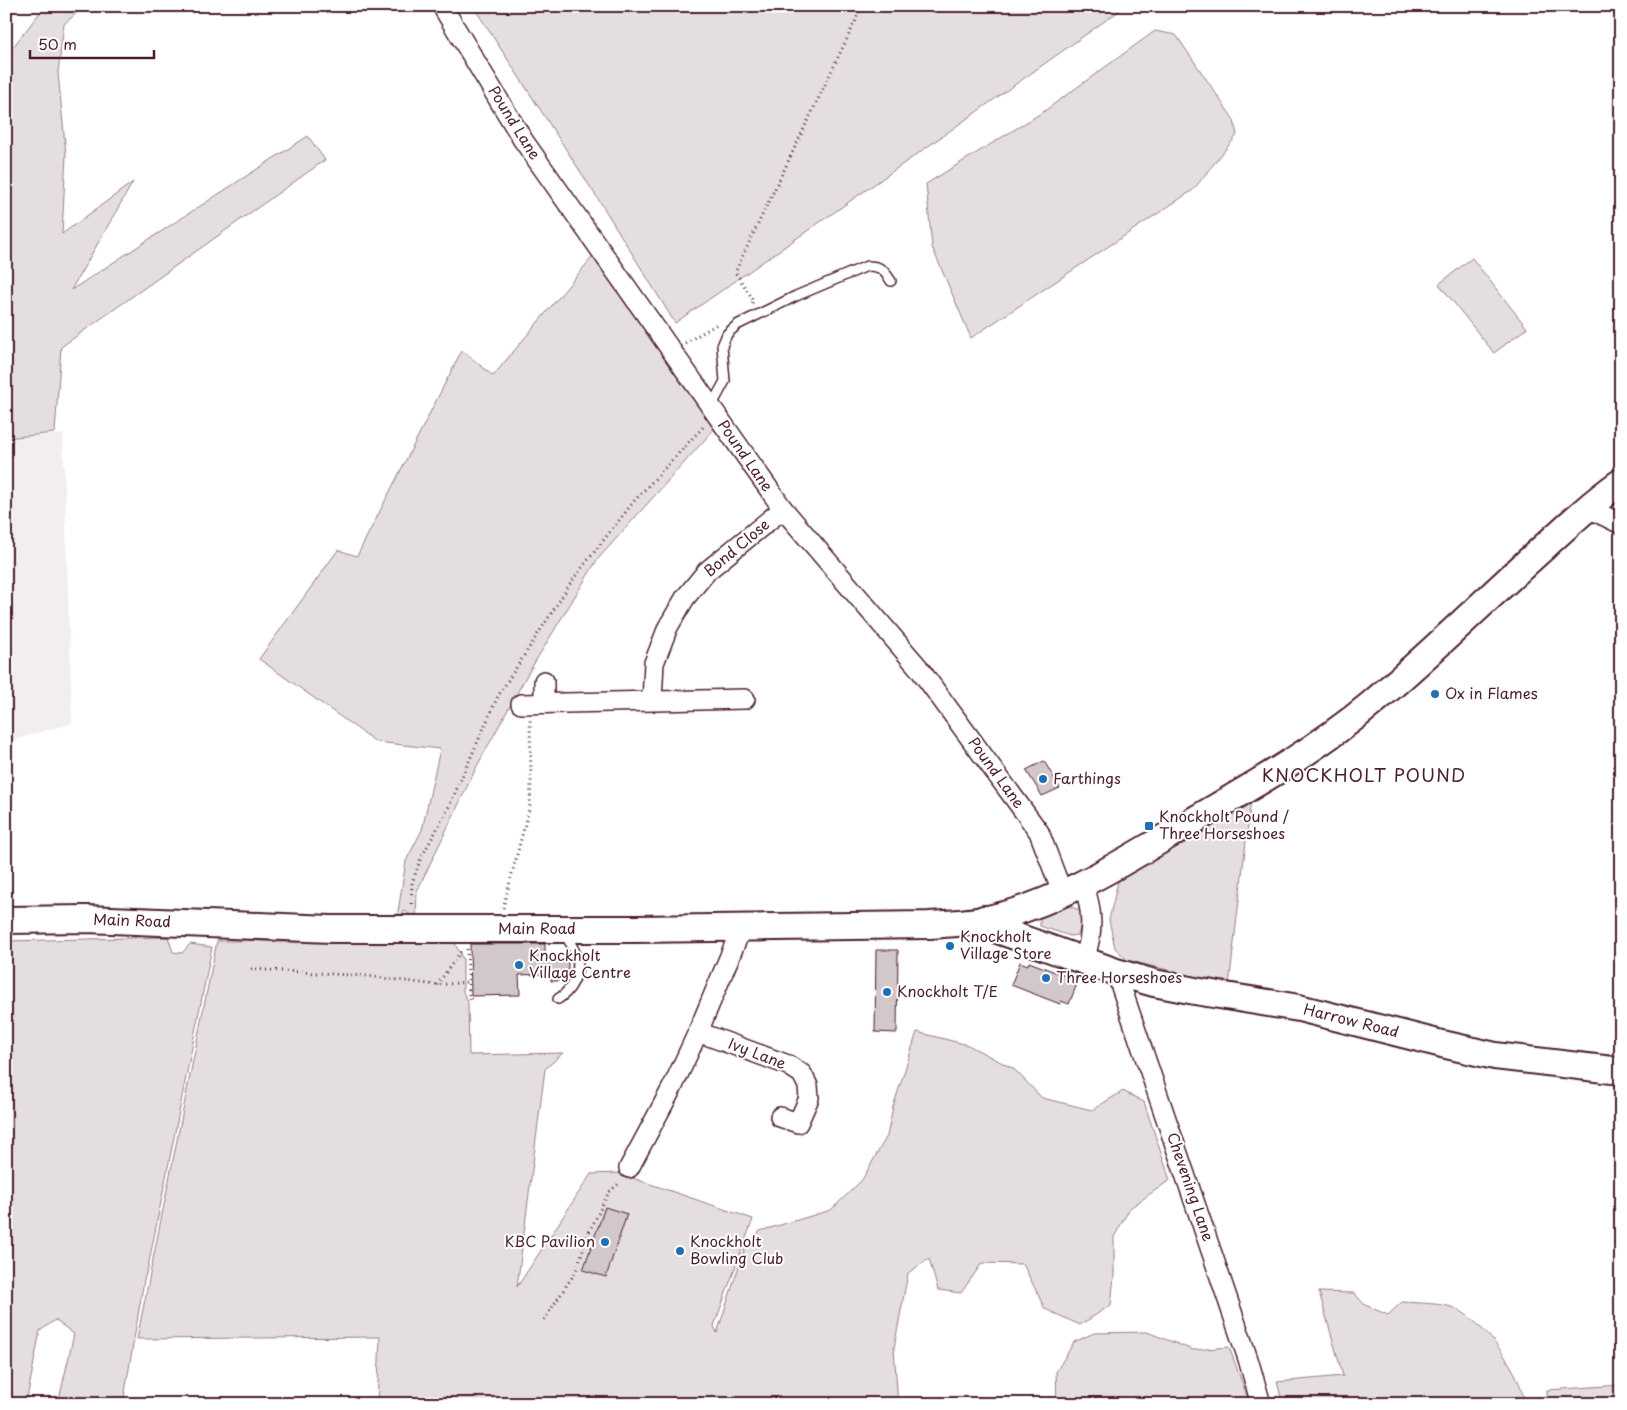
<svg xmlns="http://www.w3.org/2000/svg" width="1627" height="1410" viewBox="0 0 1627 1410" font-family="'Playpen Sans',sans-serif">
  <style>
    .built { fill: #f2eeef }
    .green { fill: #e5dee0; stroke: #987e86 }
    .building { fill: #d2c7cb; stroke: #4a1f2b }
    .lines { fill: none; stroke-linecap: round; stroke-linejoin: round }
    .lane-casing { stroke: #4a1f2b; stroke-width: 12 }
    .street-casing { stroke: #4a1f2b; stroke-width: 22 }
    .secondary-casing { stroke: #4a1f2b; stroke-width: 30 }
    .path { stroke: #4a1f2b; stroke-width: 3; stroke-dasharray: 1 4; stroke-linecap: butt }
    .lane { stroke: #fff; stroke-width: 9 }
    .street { stroke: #fff; stroke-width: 19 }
    .secondary { stroke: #fff; stroke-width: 26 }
    .poi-dot { fill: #1f6fb2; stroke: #fff; stroke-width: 2 }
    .labels { text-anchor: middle; stroke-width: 4; stroke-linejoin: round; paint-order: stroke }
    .street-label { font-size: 15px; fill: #4a1f2b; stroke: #fff }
    .poi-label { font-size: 15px; fill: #4a1f2b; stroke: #fff; text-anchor: start }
    .quarter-label { font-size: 18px; letter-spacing: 1px; fill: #4a1f2b; stroke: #fff }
  </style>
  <rect width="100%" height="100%" fill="#fff"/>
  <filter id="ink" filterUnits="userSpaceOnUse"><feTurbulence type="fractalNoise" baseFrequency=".02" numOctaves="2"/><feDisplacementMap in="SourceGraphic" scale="10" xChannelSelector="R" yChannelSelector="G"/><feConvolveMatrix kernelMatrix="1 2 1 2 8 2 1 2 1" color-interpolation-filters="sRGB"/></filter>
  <g filter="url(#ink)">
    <path class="built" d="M63 434 72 723 6 742V439Z"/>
    <g class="green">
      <path d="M45 6H85L64 24 58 73 66 154 62 234 133 182 71 290 308 136 325 160 61 347 55 433 6 438V56Z"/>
      <path d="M473 6H1126L879 181 675 323 602 205Z"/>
      <path d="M1155 31 1176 35 1234 120 1237 135 1193 190 971 338 932 247 926 184 1043 112Z"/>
      <path d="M594 255 717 426 597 560 527 675 477 766 417 891 416 919 405 911 397 918 406 861 422 830 440 749 376 742 259 659 338 550 357 556 462 350 493 376Z"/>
      <path d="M1472 258 1527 328 1494 353 1439 284Z"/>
      <path d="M1251 799 1229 985 1127 960 1115 948 1109 920 1118 881Z"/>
      <path d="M1068 906 1072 907 1081 911 1083 918 1078 935 1070 936 1040 926V918Z"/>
      <path d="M168 937 173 952 182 953 190 944 212 947 148 1267 144 1280 123 1404H58L74 1334 55 1320 40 1331 26 1404H6V941Z"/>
      <path d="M244 940 281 942H454L463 959V992L468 1002 469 1055 563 1053 545 1069 517 1287 591 1174 618 1173 753 1219 714 1326 717 1333 745 1248 760 1231 831 1210 862 1180 887 1136 893 1107 917 1032 968 1045 1014 1069 1042 1098 1092 1110 1123 1091 1144 1102 1170 1180 1130 1208 1114 1237V1277L1111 1305 1080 1325 1045 1309 1023 1264 982 1263 961 1293 938 1290 929 1259 908 1273 894 1348 898 1404H377L380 1337 137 1339 217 941H243Z"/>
      <path d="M1319 1292 1354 1293 1365 1305 1388 1315 1402 1302C1417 1303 1447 1303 1459 1310 1486 1326 1523 1373 1524 1404H1283L1277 1382 1343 1376Z"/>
      <path d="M1147 1332 1193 1350 1229 1347 1250 1404H1057L1056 1372 1074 1342 1094 1333Z"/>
      <path d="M1621 1385V1404H1547V1390Z"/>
    </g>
    <g class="building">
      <path d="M1044 761 1060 788 1042 796 1026 770Z"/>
      <path d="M470 944H545V955L568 954V978L566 981H551V974L519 975 520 995 471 996Z"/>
      <path d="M876 950H898L897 1033 875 1032Z"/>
      <path d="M1020 962 1028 965 1029 962 1071 978 1069 981 1077 984 1069 1004 1061 1001 1060 1004 1011 985Z"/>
      <path d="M605 1207 627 1214 606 1277 583 1270Z"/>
    </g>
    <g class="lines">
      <g class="lane-casing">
        <g id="lane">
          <path d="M711 407 725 381 722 346 727 334 737 325 796 296 867 266C881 266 884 270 891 281"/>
          <path d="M558 999C570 992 581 973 577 958 575 949 569 941 564 933"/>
        </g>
      </g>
      <g class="street-casing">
        <g id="street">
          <path d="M442 6 523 140 783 509 918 667 1039 832 1062 892"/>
          <path d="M1588 508 1621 524"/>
          <path d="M544 681V703"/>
          <path d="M652 700 654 663 668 627 685 598 707 571 783 509"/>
          <path d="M521 704 745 699"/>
          <path d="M1083 884C1093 909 1094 933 1084 959"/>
          <path d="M1116 972 1248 1359 1261 1404"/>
          <path d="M698 1032 788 1065 802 1074 808 1086 809 1098 798 1123 780 1117"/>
          <path d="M629 1168 673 1086 698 1032 742 927"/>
        </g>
      </g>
      <g class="secondary-casing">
        <g id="secondary">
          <path d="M984 919 995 929 1116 972 1154 983 1195 991 1299 1008 1442 1044 1495 1056 1621 1071"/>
          <path d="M6 920 87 919 331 929H636L929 925C947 924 965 923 983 920 1047 908 1114 868 1169 835 1238 794 1308 756 1370 705 1430 655 1486 599 1544 547 1569 524 1594 501 1621 482"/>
        </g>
      </g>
      <g class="path">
        <path d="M752 303 754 301 735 272 857 18 860 6"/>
        <path d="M685 343 719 323"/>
        <path d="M503 908 530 805 531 781 530 720"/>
        <path d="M411 909 412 883 421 858 447 811 498 696 574 578 635 500 705 425"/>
        <path d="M467 949 469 995 471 1000"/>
        <path d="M251 969 366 976 437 985 468 982"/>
        <path d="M437 985 462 950"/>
        <path d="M544 1320 576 1271 589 1232 609 1192 621 1182"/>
      </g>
      <use href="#lane" class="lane"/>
      <use href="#street" class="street"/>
      <use href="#secondary" class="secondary"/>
    </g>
  </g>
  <g class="poi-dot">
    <circle cx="1435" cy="694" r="5"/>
    <circle cx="1043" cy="779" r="5"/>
    <rect x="1144" y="821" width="10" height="10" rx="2.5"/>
    <circle cx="950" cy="946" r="5"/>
    <circle cx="519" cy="965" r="5"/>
    <circle cx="1046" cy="978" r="5"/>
    <circle cx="887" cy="992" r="5"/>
    <circle cx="605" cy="1242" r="5"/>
    <circle cx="680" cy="1251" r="5"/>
  </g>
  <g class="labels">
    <g class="street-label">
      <text transform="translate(514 123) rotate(58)" y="5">Pound Lane</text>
      <text transform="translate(745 456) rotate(55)" y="5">Pound Lane</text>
      <text transform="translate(737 548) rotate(-40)" y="5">Bond Close</text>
      <text transform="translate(996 773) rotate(54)" y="5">Pound Lane</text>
      <text transform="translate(132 921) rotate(2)" y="5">Main Road</text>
      <text x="537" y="934">Main Road</text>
      <text transform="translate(1351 1021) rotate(14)" y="5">Harrow Road</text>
      <text transform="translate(757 1054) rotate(21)" y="5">Ivy Lane</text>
      <text transform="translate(1190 1187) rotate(71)" y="5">Chevening Lane</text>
    </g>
    <g class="poi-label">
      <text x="1445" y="699">Ox in Flames</text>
      <text x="1053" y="784">Farthings</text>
      <text x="1159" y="822">Knockholt Pound /<tspan x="1159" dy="17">Three Horseshoes</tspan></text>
      <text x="960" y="942">Knockholt<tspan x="960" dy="17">Village Store</tspan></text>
      <text x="529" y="961">Knockholt<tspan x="529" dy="17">Village Centre</tspan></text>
      <text x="1056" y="983">Three Horseshoes</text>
      <text x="897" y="997">Knockholt T/E</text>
      <text x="595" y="1247" text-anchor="end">KBC Pavilion</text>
      <text x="690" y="1247">Knockholt<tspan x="690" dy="17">Bowling Club</tspan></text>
    </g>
    <g class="quarter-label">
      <text x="1364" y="782">KNOCKHOLT POUND</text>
    </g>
  </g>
  <rect width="1627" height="1410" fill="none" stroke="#fff" stroke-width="25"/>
  <rect x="12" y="12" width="1602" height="1385" fill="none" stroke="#4a1f2b" stroke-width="2" filter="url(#ink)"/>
  <path d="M30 50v8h124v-8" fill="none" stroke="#4a1f2b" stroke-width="2.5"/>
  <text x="38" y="50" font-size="15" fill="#4a1f2b" stroke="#ffffff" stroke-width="4" paint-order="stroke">50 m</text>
</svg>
